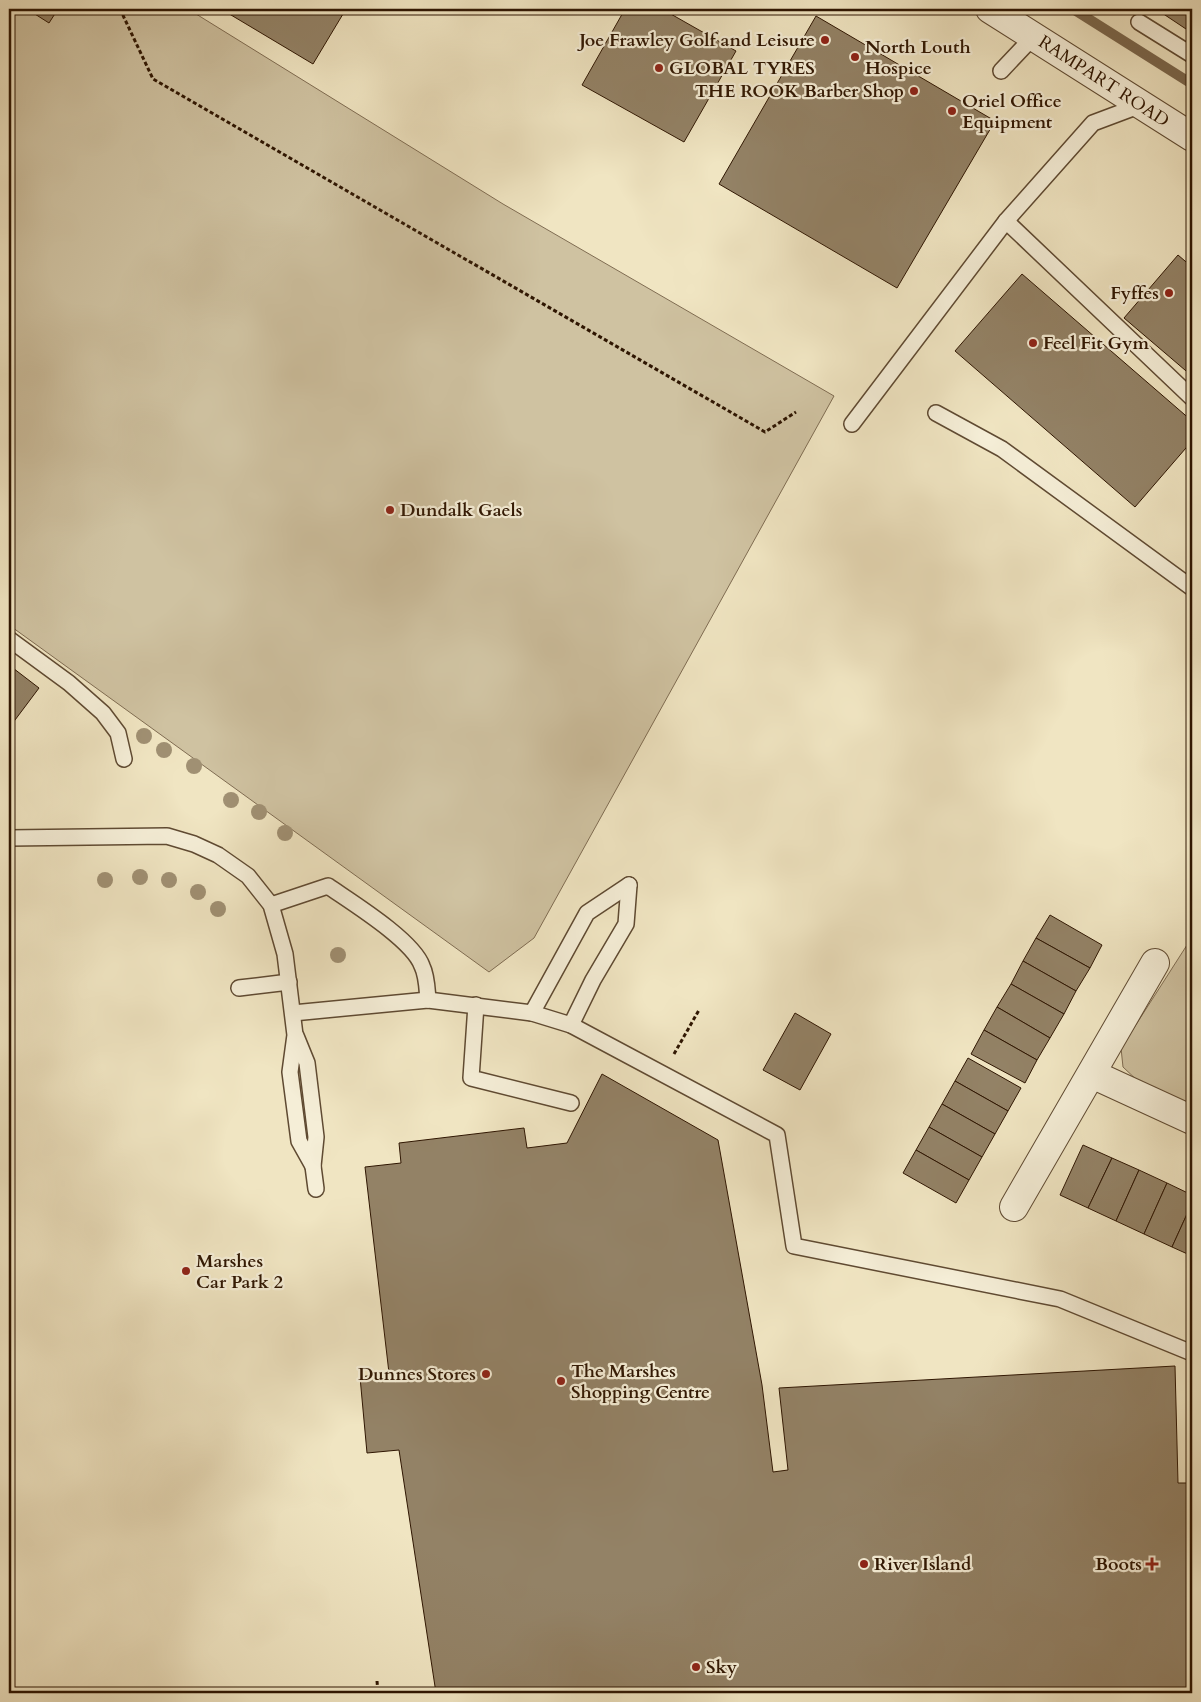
<svg xmlns="http://www.w3.org/2000/svg" width="1201" height="1702" viewBox="0 0 1201 1702" font-family="Cardo,serif">
  <style>
    .green { fill: #cfc2a1; stroke: #7f6c52 }
    .lines { fill: none; stroke-linecap: round; stroke-linejoin: round }
    .stream { stroke: #7b684e; stroke-width: 10 }
    .building { fill: #938266; stroke: #2f1602 }
    .service-casing { stroke: #5f4a32; stroke-width: 18 }
    .minor-casing { stroke: #5f4a32; stroke-width: 30 }
    .path { stroke: #2f1602; stroke-width: 3; stroke-dasharray: 4 2.5; stroke-linecap: butt }
    .service { stroke: #f5eed7; stroke-width: 15 }
    .minor { stroke: #f5eed7; stroke-width: 28 }
    .tree { fill: #a09073 }
    .poi-dot { fill: #8f2418; stroke: #f5eed7; stroke-width: 2 }
    .labels { text-anchor: middle; stroke-width: 4.5; stroke-linejoin: round; paint-order: stroke }
    .poi-label { font-size: 18px; font-weight: bold; fill: #2f1602; stroke: #f5eed7; text-anchor: start }
    .street-label { font-size: 18px; fill: #2f1602; stroke: #f5eed7 }
  </style>
  <rect width="100%" height="100%" fill="#f0e5c2"/>
  <filter id="stains"><feTurbulence type="fractalNoise" baseFrequency=".004" numOctaves="4"/><feColorMatrix values="0 0 0 0 .2 0 0 0 0 .09 0 0 0 0 .02 0 0 0 .5 -.17"/></filter>
  <radialGradient id="worn" r=".72"><stop offset=".6" stop-color="#630" stop-opacity="0"/><stop offset="1" stop-color="#630" stop-opacity=".3"/></radialGradient>
  <g class="green">
    <path d="M9 9H188L503 204 834 396 534 938 489 972 9 625Z"/>
    <path d="M1187 945 1192 947V1107L1140 1083 1123 1067 1121 1048Z"/>
  </g>
  <g class="lines">
    <path class="stream" d="M1073 9 1192 84"/>
  </g>
  <g class="building">
    <path d="M27 9H58L49 23Z"/>
    <path d="M221 9H346L313 64Z"/>
    <path d="M625 9H662L736 51 684 142 582 85Z"/>
    <path d="M1156 9H1192V33Z"/>
    <path d="M816 16 995 121 897 288 719 184Z"/>
    <path d="M1178 255 1192 267V376L1124 318Z"/>
    <path d="M1022 274 1192 421V441L1135 507 955 351Z"/>
    <path d="M9 665 39 688 9 728Z"/>
    <path d="M1050 915 1102 945 1090 968 1036 938Z"/>
    <path d="M1036 938 1090 968 1076 991 1023 961Z"/>
    <path d="M1023 961 1076 991 1064 1014 1011 984Z"/>
    <path d="M1011 984 1064 1014 1050 1038 997 1007Z"/>
    <path d="M997 1007 1050 1038 1037 1060 984 1030Z"/>
    <path d="M795 1013 831 1034 800 1090 763 1070Z"/>
    <path d="M984 1030 1037 1060 1025 1083 971 1054Z"/>
    <path d="M968 1058 1021 1088 1008 1111 955 1081Z"/>
    <path d="M602 1074 718 1140 762 1385 773 1472 788 1470 779 1388 1175 1366 1178 1483H1192V1693H436L399 1450 367 1453 360 1377 389 1373 365 1167 401 1163 399 1143 524 1128 527 1148 567 1143Z"/>
    <path d="M955 1081 1008 1111 995 1134 942 1104Z"/>
    <path d="M942 1104 995 1134 982 1157 929 1127Z"/>
    <path d="M929 1127 982 1157 969 1180 916 1150Z"/>
    <path d="M1083 1145 1112 1158 1088 1208 1060 1195Z"/>
    <path d="M916 1150 969 1180 956 1203 903 1173Z"/>
    <path d="M1112 1158 1139 1170 1116 1221 1088 1208Z"/>
    <path d="M1139 1170 1167 1183 1144 1234 1116 1221Z"/>
    <path d="M1167 1183 1192 1195V1203L1172 1247 1144 1234Z"/>
    <path d="M1192 1203V1256L1172 1247Z"/>
  </g>
  <g class="lines">
    <g class="service-casing">
      <g id="service">
        <path d="M1139 22 1192 55"/>
        <path d="M1001 71 1034 36"/>
        <path d="M1006 221 1192 398"/>
        <path d="M936 413 1002 449 1192 588"/>
        <path d="M852 424 1006 221 1093 123 1141 105"/>
        <path d="M9 639 69 683 103 713 118 733 124 759"/>
        <path d="M9 838 167 836 194 844 218 855 248 876 271 905 285 954 295 1035 290 1072 299 1141 313 1166"/>
        <path d="M271 905 328 886C351 902 413 940 422 966 427 976 427 989 428 1000"/>
        <path d="M239 988 289 982"/>
        <path d="M476 1005 471 1078 571 1103"/>
        <path d="M293 1013 428 1000 532 1013 571 1025 777 1135 794 1246 1060 1299 1192 1353"/>
        <path d="M532 1013 587 913 629 885"/>
        <path d="M571 1025 593 980 626 924 629 885"/>
        <path d="M296 1036 307 1063 316 1137 313 1166 316 1189"/>
      </g>
    </g>
    <g class="minor-casing">
      <g id="minor">
        <path d="M990 9 1192 137"/>
        <path d="M1092 1074 1192 1120"/>
        <path d="M1014 1207 1155 963"/>
      </g>
    </g>
    <g class="path">
      <path d="M120 9 153 79 765 432 796 412"/>
      <path d="M674 1054 699 1010"/>
      <path d="M377 1681 378 1693"/>
    </g>
    <use href="#service" class="service"/>
    <use href="#minor" class="minor"/>
  </g>
  <g class="tree">
    <circle cx="144" cy="736" r="8"/>
    <circle cx="164" cy="750" r="8"/>
    <circle cx="194" cy="766" r="8"/>
    <circle cx="231" cy="800" r="8"/>
    <circle cx="259" cy="812" r="8"/>
    <circle cx="285" cy="833" r="8"/>
    <circle cx="140" cy="877" r="8"/>
    <circle cx="105" cy="880" r="8"/>
    <circle cx="169" cy="880" r="8"/>
    <circle cx="198" cy="892" r="8"/>
    <circle cx="218" cy="909" r="8"/>
    <circle cx="338" cy="955" r="8"/>
  </g>
  <g class="poi-dot">
    <circle cx="825" cy="40" r="5"/>
    <circle cx="855" cy="57" r="5"/>
    <circle cx="659" cy="68" r="5"/>
    <circle cx="914" cy="91" r="5"/>
    <circle cx="952" cy="111" r="5"/>
    <circle cx="1169" cy="293" r="5"/>
    <circle cx="1033" cy="343" r="5"/>
    <circle cx="390" cy="510" r="5"/>
    <circle cx="186" cy="1271" r="5"/>
    <circle cx="486" cy="1374" r="5"/>
    <circle cx="561" cy="1381" r="5"/>
    <circle cx="864" cy="1564" r="5"/>
    <path d="M1149.5 1556.5h5v5h5v5h-5v5h-5v-5h-5v-5h5z"/>
    <circle cx="696" cy="1667" r="5"/>
  </g>
  <g class="labels">
    <g class="poi-label">
      <text x="815" y="46" text-anchor="end">Joe Frawley Golf and Leisure</text>
      <text x="865" y="53">North Louth<tspan x="865" dy="21">Hospice</tspan></text>
      <text x="669" y="74">GLOBAL TYRES</text>
      <text x="904" y="97" text-anchor="end">THE ROOK Barber Shop</text>
      <text x="962" y="107">Oriel Office<tspan x="962" dy="21">Equipment</tspan></text>
      <text x="1159" y="299" text-anchor="end">Fyffes</text>
      <text x="1043" y="349">Feel Fit Gym</text>
      <text x="400" y="516">Dundalk Gaels</text>
      <text x="196" y="1267">Marshes<tspan x="196" dy="21">Car Park 2</tspan></text>
      <text x="571" y="1377">The Marshes<tspan x="571" dy="21">Shopping Centre</tspan></text>
      <text x="476" y="1380" text-anchor="end">Dunnes Stores</text>
      <text x="874" y="1570">River Island</text>
      <text x="1142" y="1570" text-anchor="end">Boots</text>
      <text x="706" y="1673">Sky</text>
    </g>
    <g class="street-label">
      <text transform="translate(1104 81) rotate(33)" y="6">RAMPART ROAD</text>
    </g>
  </g>
  <rect width="1201" height="1702" fill="none" stroke="#f0e5c2" stroke-width="30"/>
  <rect x="10" y="10" width="1181" height="1682" fill="none" stroke="#2f1602" stroke-width="2.5"/>
  <rect x="15" y="15" width="1171" height="1672" fill="none" stroke="#2f1602"/>
  <rect width="100%" height="100%" filter="url(#stains)"/>
  <rect width="100%" height="100%" fill="url(#worn)"/>
</svg>
